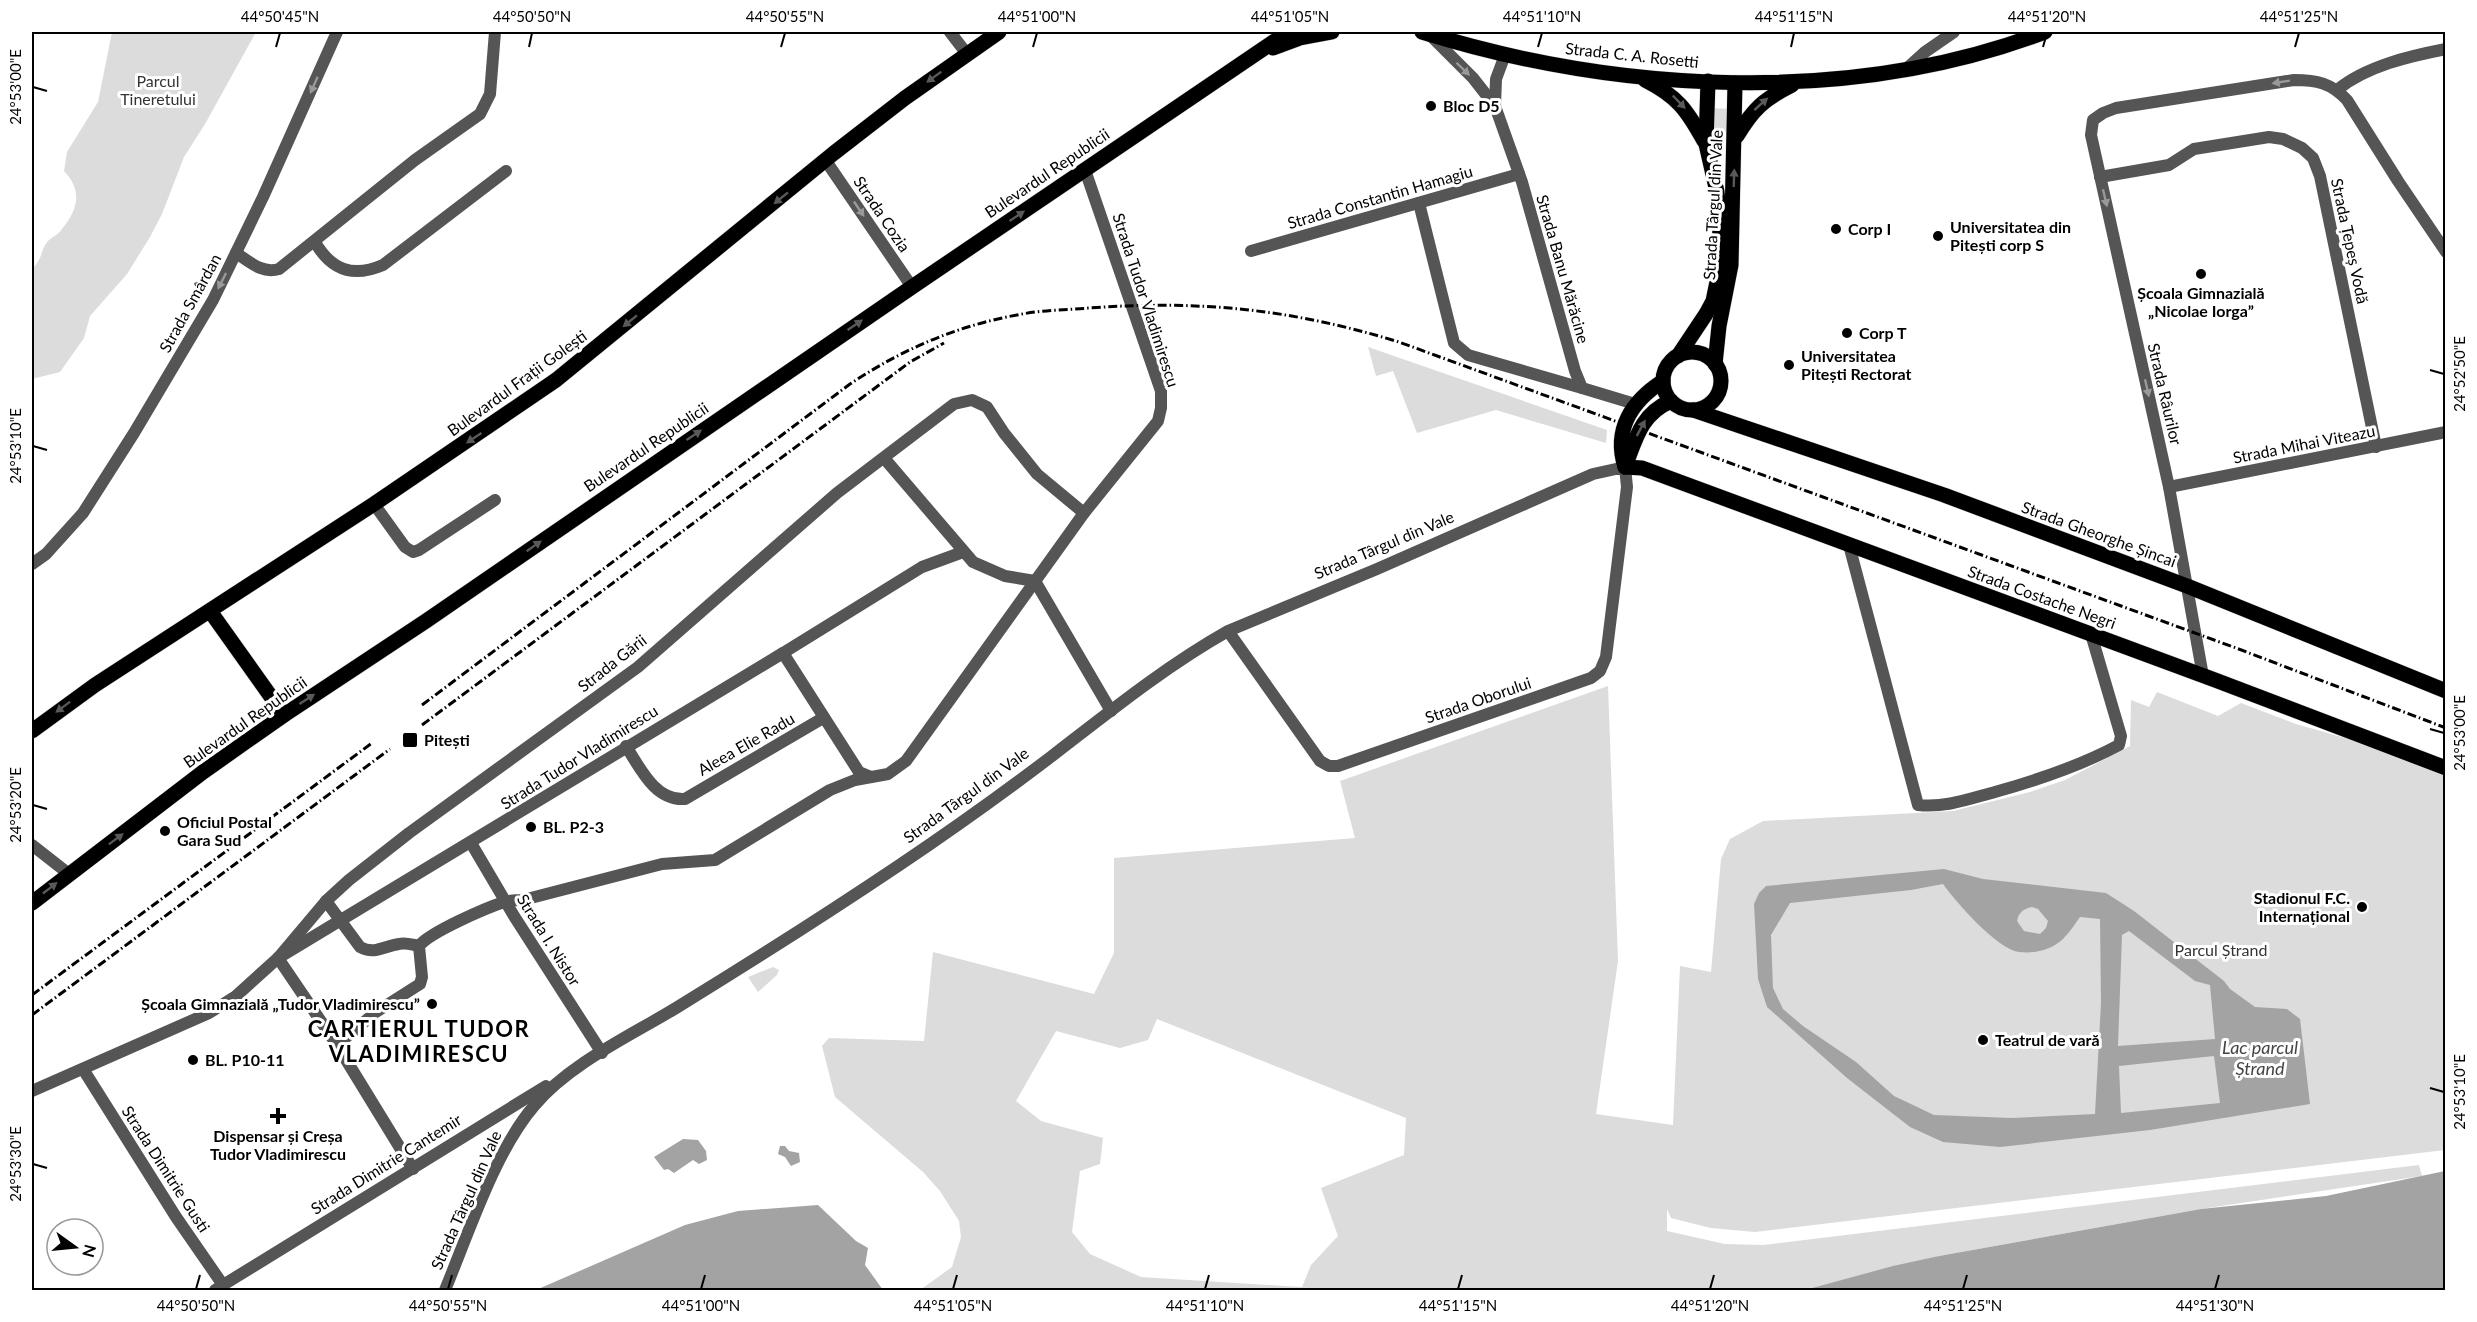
<svg xmlns="http://www.w3.org/2000/svg" width="2477" height="1322" viewBox="0 0 2477 1322" font-family="Lato,sans-serif">
  <style>
    .green { fill: #dcdcdc; fill-rule: evenodd }
    .water { fill: #a3a3a3; fill-rule: evenodd }
    .lines { fill: none; stroke-linecap: round; stroke-linejoin: round }
    .major-casing { stroke: #dbdbdb; stroke-width: 16 }
    .minor { stroke: #555; stroke-width: 12 }
    .major { stroke: #000; stroke-width: 15 }
    .rail { stroke: #000; stroke-width: 3; stroke-dasharray: 9 3 1.5 3; stroke-linecap: butt }
    .oneway { fill: #999 }
    .oneway2 { fill: #595959 }
    .ticks { fill: none; stroke: #000; stroke-width: 2 }
    .poi-dot { fill: #000; stroke: #fff; stroke-width: 2 }
    .labels { text-anchor: middle; stroke-width: 6; stroke-linejoin: round; paint-order: stroke }
    .street-label { font-size: 16px; fill: #000; stroke: #fff }
    .park-label { font-size: 16px; fill: #333; stroke: #fff }
    .poi-label { font-size: 16px; font-weight: bold; fill: #000; stroke: #fff; text-anchor: start }
    .water-label { font-size: 18px; font-style: italic; fill: #444; stroke: #fff }
    .district-label { font-size: 22px; font-weight: bold; letter-spacing: 1.5px; fill: #000; stroke: #fff }
    .neatline { fill: none; stroke: #000; stroke-width: 2 }
    .ticks-label { font-size: 15px; text-anchor: middle; fill: #000 }
  </style>
  <rect width="100%" height="100%" fill="#fff"/>
  <g class="green">
    <path d="M112 32H256L205 124 184 157 162 214 150 237 127 274 90 316 84 338 60 372 32 379V269C44 257 40 250 48 241 52 237 59 234 62 229 79 208 82 190 64 171L67 152 98 102Z"/>
    <path d="M1711 108 1729 109 1727 130 1722 135 1714 134Z"/>
    <path d="M1368 347 1607 430 1606 443 1496 410 1417 433 1393 371 1376 376Z"/>
    <path d="M1608 686 1618 961 1596 1114 1673 1125 1680 966 1711 972 1721 859 1730 839 1763 821 1953 811 2030 792 2065 780 2130 746 2131 700 2149 707 2157 692 2218 716 2241 703 2296 724 2359 742 2445 775V1150L1755 1232 1711 1228 1671 1218 1667 1209V1231L1725 1244 1763 1245 2419 1165 2422 1176 2201 1209 1939 1256 1808 1290H920L952 1267 961 1237 959 1221 940 1191 923 1172 835 1097 822 1046 829 1038 924 1041 933 952 1094 994 1114 953V858L1355 838 1340 781ZM1157 1019 1406 1118 1404 1155 1321 1188 1338 1236 1311 1265 1302 1287 1141 1277 1090 1254 1072 1232 1080 1171 1100 1164 1103 1138 1041 1121 1016 1101 1056 1031 1120 1048 1148 1040Z"/>
    <path d="M773 967 779 970 777 975 758 992 748 977Z"/>
  </g>
  <g class="water">
    <path d="M1944 869 1983 879 2106 893 2134 911 2224 981 2230 989 2255 1007 2287 1009 2300 1019 2310 1104 2150 1130 2000 1147 1943 1142 1910 1127 1847 1078 1767 1007 1758 979 1754 904 1759 893 1766 886ZM1943 884C1956 902 1997 949 2019 952 2034 954 2051 950 2063 939 2069 933 2075 924 2080 917L2100 919 2101 1003 2095 1114 2011 1118 1934 1115 1894 1096 1856 1062 1803 1026 1783 1009 1773 988 1771 935 1790 903 1911 890ZM2032 907 2038 909 2048 921 2046 928 2040 934 2024 931 2017 921C2019 912 2023 909 2032 907ZM2129 931 2195 981 2210 985 2215 1039 2118 1046 2122 935ZM2214 1056 2220 1103 2121 1113 2119 1066Z"/>
    <path d="M683 1139 698 1140 706 1151 707 1160 699 1164 693 1160 674 1173 668 1169 664 1170 654 1157Z"/>
    <path d="M780 1146H785L789 1151 799 1153 800 1162 791 1166 785 1157 778 1154Z"/>
    <path d="M2445 1171V1290H1805L1893 1266 1939 1256 2201 1209 2326 1196Z"/>
    <path d="M818 1205 856 1241 868 1248 865 1265 883 1290H536L685 1225 738 1211Z"/>
  </g>
  <g class="lines">
    <g class="major-casing">
      <g id="major">
        <path d="M1422 32C1619 93 1850 106 2045 32"/>
        <path d="M1273 48 1300 38 1332 32"/>
        <path d="M1645 80C1677 96 1687 110 1704 141"/>
        <path d="M1737 136C1753 109 1764 99 1792 85"/>
        <circle cx="1692" cy="381" r="29"/>
        <path d="M1678 356 1706 314 1713 301 1719 272 1720 218 1717 192 1706 144 1708 81"/>
        <path d="M1715 364 1719 326 1731 265 1735 83"/>
        <path d="M1693 410 1944 495 2187 586 2446 691"/>
        <path d="M1625 467 1642 468 2215 680 2446 768"/>
        <path d="M1625 467C1613 429 1632 401 1663 381"/>
        <path d="M1625 467C1636 438 1641 414 1671 401"/>
        <path d="M210 611 284 715"/>
        <path d="M32 731 95 685 374 504 556 380 834 153 905 98 999 32"/>
        <path d="M32 903 203 772 284 715 426 621 912 287 1288 32"/>
      </g>
    </g>
    <g class="minor">
      <path d="M950 32 967 54"/>
      <path d="M1428 33 1473 78 1495 106"/>
      <path d="M1505 55 1496 79 1495 106 1522 182 1575 371 1582 388 1635 404"/>
      <path d="M1905 70 1925 52 1954 32"/>
      <path d="M2337 90C2366 66 2410 56 2446 49"/>
      <path d="M826 161 912 287"/>
      <path d="M2100 177 2169 165 2194 149 2269 137 2283 139 2302 148 2313 158 2320 176 2376 447"/>
      <path d="M1419 203 1454 343 1468 355 1582 388"/>
      <path d="M315 242C331 270 353 278 383 265L506 171"/>
      <path d="M1251 251 1519 174"/>
      <path d="M236 253C250 262 262 274 279 269L415 160 480 114 490 94 495 32"/>
      <path d="M884 458 973 562 1005 576 1035 581 1111 711"/>
      <path d="M2169 487 2446 432"/>
      <path d="M374 504 405 547 413 552 419 550 495 500"/>
      <path d="M1849 545 1918 805C1945 808 1969 799 1995 792 2038 780 2080 766 2119 745L2121 736 2091 634"/>
      <path d="M32 564 46 554 83 513 134 433 213 300 263 197 337 32"/>
      <path d="M783 653 922 567 963 552"/>
      <path d="M2203 676 2169 487 2091 135 2093 120 2103 113 2116 108 2294 80C2317 80 2331 83 2347 100L2398 181 2446 252"/>
      <path d="M626 746C640 768 655 801 685 799L823 718"/>
      <path d="M471 843 514 916 602 1053"/>
      <path d="M32 845 69 874"/>
      <path d="M326 901 360 947C375 955 384 946 399 944 406 942 413 945 419 946"/>
      <path d="M278 958 326 901 349 880 409 833 638 667 837 493 954 404 972 400 987 407 1004 433 1037 474 1084 513"/>
      <path d="M278 958 337 1045 413 1169"/>
      <path d="M337 1045 376 1012 420 984 422 977 419 946C430 932 486 908 504 902 510 900 517 900 523 900L662 864 715 860 830 790 855 780 888 774 906 761 1084 513 1158 421 1161 408V391L1085 170"/>
      <path d="M83 1069 176 1217 223 1285"/>
      <path d="M32 1091 209 1013 236 996 278 958 783 653 859 772 871 777"/>
      <path d="M215 1290 546 1086"/>
      <path d="M445 1290C468 1235 495 1151 534 1106 569 1064 630 1036 676 1008 751 962 825 915 898 866 950 831 1002 794 1052 756 1109 712 1166 666 1228 631L1377 569 1593 474 1625 467 1627 487 1606 657 1600 671 1591 678 1338 766H1329L1320 761 1228 631"/>
    </g>
    <use href="#major" class="major"/>
    <g class="rail">
      <path d="M422 705 850 384C901 350 956 326 1017 315 1041 310 1065 310 1089 308 1200 300 1292 309 1399 342L2236 648 2446 728"/>
      <path d="M422 725 910 362 944 343"/>
      <path d="M32 995 372 743"/>
      <path d="M32 1015 390 749"/>
    </g>
  </g>
  <defs><path id="oneway-solid" d="M-6-.8H1V-3.2L6.5 0L1 3.2V.8H-6Z" transform="scale(1.5)"/></defs>
  <g class="oneway">
    <use href="#oneway-solid" transform="translate(1463 69) rotate(44)"/>
    <use href="#oneway-solid" transform="translate(2281 82) rotate(171)"/>
    <use href="#oneway-solid" transform="translate(314 85) rotate(114)"/>
    <use href="#oneway-solid" transform="translate(2105 198) rotate(77)"/>
    <use href="#oneway-solid" transform="translate(859 209) rotate(56)"/>
    <use href="#oneway-solid" transform="translate(222 281) rotate(117)"/>
    <use href="#oneway-solid" transform="translate(2147 388) rotate(77)"/>
  </g>
  <g class="oneway2">
    <use href="#oneway-solid" transform="translate(934 77) rotate(144)"/>
    <use href="#oneway-solid" transform="translate(1679 102) rotate(46)"/>
    <use href="#oneway-solid" transform="translate(1761 104) rotate(-42)"/>
    <use href="#oneway-solid" transform="translate(1734 178) rotate(-88)"/>
    <use href="#oneway-solid" transform="translate(781 198) rotate(141)"/>
    <use href="#oneway-solid" transform="translate(1017 216) rotate(-34)"/>
    <use href="#oneway-solid" transform="translate(630 321) rotate(141)"/>
    <use href="#oneway-solid" transform="translate(855 325) rotate(-34)"/>
    <use href="#oneway-solid" transform="translate(1641 428) rotate(-62)"/>
    <use href="#oneway-solid" transform="translate(694 435) rotate(-34)"/>
    <use href="#oneway-solid" transform="translate(474 438) rotate(146)"/>
    <use href="#oneway-solid" transform="translate(534 546) rotate(-35)"/>
    <use href="#oneway-solid" transform="translate(307 699) rotate(-33)"/>
    <use href="#oneway-solid" transform="translate(63 707) rotate(143)"/>
    <use href="#oneway-solid" transform="translate(116 839) rotate(-37)"/>
    <use href="#oneway-solid" transform="translate(50 888) rotate(-38)"/>
  </g>
  <path class="ticks" d="M276 47 280 33M529 47 532 33M781 47 785 33M1033 47 1037 33M1286 47 1290 33M1538 47 1542 33M1791 47 1794 33M2043 47 2047 33M2295 47 2299 33M33 87 47 91M2430 370 2444 374M33 446 47 450M2430 729 2444 733M33 805 47 809M2430 1088 2444 1092M33 1164 47 1168M196 1289 200 1275M448 1289 452 1275M701 1289 705 1275M953 1289 957 1275M1205 1289 1209 1275M1458 1289 1462 1275M1710 1289 1714 1275M1963 1289 1967 1275M2215 1289 2219 1275"/>
  <g class="poi-dot">
    <circle cx="1431" cy="106" r="6"/>
    <circle cx="1836" cy="229" r="6"/>
    <circle cx="1938" cy="236" r="6"/>
    <circle cx="2201" cy="274" r="6"/>
    <circle cx="1847" cy="333" r="6"/>
    <circle cx="1789" cy="365" r="6"/>
    <rect x="402" y="732" width="16" height="16" rx="3"/>
    <circle cx="531" cy="827" r="6"/>
    <circle cx="165" cy="831" r="6"/>
    <circle cx="2362" cy="907" r="6"/>
    <circle cx="432" cy="1004" r="6"/>
    <circle cx="1983" cy="1040" r="6"/>
    <circle cx="193" cy="1060" r="6"/>
    <path d="M275 1107h6v6h6v6h-6v6h-6v-6h-6v-6h6z"/>
  </g>
  <g class="labels">
    <g class="street-label">
      <text transform="translate(1632 55) rotate(6)" y="6">Strada C. A. Rosetti</text>
      <text transform="translate(1047 173) rotate(-34)" y="6">Bulevardul Republicii</text>
      <text transform="translate(1380 197) rotate(-16)" y="6">Strada Constantin Hamagiu</text>
      <text transform="translate(1713 205) rotate(-87)" y="6">Strada Târgul din Vale</text>
      <text transform="translate(882 214) rotate(56)" y="6">Strada Cozia</text>
      <text transform="translate(2350 241) rotate(78)" y="6">Strada Țepeș Vodă</text>
      <text transform="translate(1563 269) rotate(74)" y="6">Strada Banu Mărăcine</text>
      <text transform="translate(1146 300) rotate(72)" y="6">Strada Tudor Vladimirescu</text>
      <text transform="translate(190 303) rotate(-61)" y="6">Strada Smârdan</text>
      <text transform="translate(517 383) rotate(-36)" y="6">Bulevardul Frații Golești</text>
      <text transform="translate(2165 394) rotate(77)" y="6">Strada Râurilor</text>
      <text transform="translate(2304 444) rotate(-11)" y="6">Strada Mihai Viteazu</text>
      <text transform="translate(646 447) rotate(-34)" y="6">Bulevardul Republicii</text>
      <text transform="translate(2099 534) rotate(20)" y="6">Strada Gheorghe Șincai</text>
      <text transform="translate(1384 545) rotate(-23)" y="6">Strada Târgul din Vale</text>
      <text transform="translate(2042 597) rotate(20)" y="6">Strada Costache Negri</text>
      <text transform="translate(612 663) rotate(-38)" y="6">Strada Gării</text>
      <text transform="translate(1478 700) rotate(-19)" y="6">Strada Oborului</text>
      <text transform="translate(245 722) rotate(-35)" y="6">Bulevardul Republicii</text>
      <text transform="translate(746 744) rotate(-30)" y="6">Aleea Elie Radu</text>
      <text transform="translate(579 757) rotate(-32)" y="6">Strada Tudor Vladimirescu</text>
      <text transform="translate(966 795) rotate(-36)" y="6">Strada Târgul din Vale</text>
      <text transform="translate(549 940) rotate(58)" y="6">Strada I. Nistor</text>
      <text transform="translate(386 1164) rotate(-32)" y="6">Strada Dimitrie Cantemir</text>
      <text transform="translate(166 1169) rotate(57)" y="6">Strada Dimitrie Gusti</text>
      <text transform="translate(466 1200) rotate(-66)" y="6">Strada Târgul din Vale</text>
    </g>
    <g class="park-label">
      <text x="158" y="87">Parcul<tspan x="158" dy="18">Tineretului</tspan></text>
      <text x="2221" y="956">Parcul Ștrand</text>
    </g>
    <g class="poi-label">
      <text x="1443" y="112">Bloc D5</text>
      <text x="1950" y="233">Universitatea din<tspan x="1950" dy="18">Pitești corp S</tspan></text>
      <text x="1848" y="235">Corp I</text>
      <text x="2201" y="299" text-anchor="middle">Școala Gimnazială<tspan x="2201" dy="18">„Nicolae Iorga”</tspan></text>
      <text x="1859" y="339">Corp T</text>
      <text x="1801" y="362">Universitatea<tspan x="1801" dy="18">Pitești Rectorat</tspan></text>
      <text x="424" y="746">Pitești</text>
      <text x="177" y="828">Oficiul Postal<tspan x="177" dy="18">Gara Sud</tspan></text>
      <text x="543" y="833">BL. P2-3</text>
      <text x="2350" y="904" text-anchor="end">Stadionul F.C.<tspan x="2350" dy="18">Internațional</tspan></text>
      <text x="420" y="1010" text-anchor="end">Școala Gimnazială „Tudor Vladimirescu”</text>
      <text x="1995" y="1046">Teatrul de vară</text>
      <text x="205" y="1066">BL. P10-11</text>
      <text x="278" y="1142" text-anchor="middle">Dispensar și Creșa<tspan x="278" dy="18">Tudor Vladimirescu</tspan></text>
    </g>
    <g class="water-label">
      <text x="2260" y="1054">Lac parcul<tspan x="2260" dy="21">Ștrand</tspan></text>
    </g>
    <g class="district-label">
      <text x="419" y="1037">CARTIERUL TUDOR<tspan x="419" dy="25">VLADIMIRESCU</tspan></text>
    </g>
  </g>
  <rect width="2477" height="1322" fill="none" stroke="#ffffff" stroke-width="66"/>
  <g transform="translate(75 1247) rotate(105)"><circle r="28" fill="#ffffff" stroke="#999999" stroke-width="1.5"/>
  <path d="M0-4.5L10 22L0 15L-10 22Z" fill="#000000"/>
  <text y="-9" font-size="16" font-weight="bold" text-anchor="middle" fill="#000000">N</text>
  </g>
  <rect x="33" y="33" width="2411" height="1256" class="neatline"/>
  <g class="ticks-label">
    <text x="280" y="22">44°50'45"N</text>
    <text x="532" y="22">44°50'50"N</text>
    <text x="785" y="22">44°50'55"N</text>
    <text x="1037" y="22">44°51'00"N</text>
    <text x="1290" y="22">44°51'05"N</text>
    <text x="1542" y="22">44°51'10"N</text>
    <text x="1794" y="22">44°51'15"N</text>
    <text x="2047" y="22">44°51'20"N</text>
    <text x="2299" y="22">44°51'25"N</text>
    <text transform="translate(16 87) rotate(-90)" y="5">24°53'00"E</text>
    <text transform="translate(2460 374) rotate(-90)" y="5">24°52'50"E</text>
    <text transform="translate(16 446) rotate(-90)" y="5">24°53'10"E</text>
    <text transform="translate(2460 733) rotate(-90)" y="5">24°53'00"E</text>
    <text transform="translate(16 805) rotate(-90)" y="5">24°53'20"E</text>
    <text transform="translate(2460 1092) rotate(-90)" y="5">24°53'10"E</text>
    <text transform="translate(16 1164) rotate(-90)" y="5">24°53'30"E</text>
    <text x="196" y="1311">44°50'50"N</text>
    <text x="448" y="1311">44°50'55"N</text>
    <text x="701" y="1311">44°51'00"N</text>
    <text x="953" y="1311">44°51'05"N</text>
    <text x="1205" y="1311">44°51'10"N</text>
    <text x="1458" y="1311">44°51'15"N</text>
    <text x="1710" y="1311">44°51'20"N</text>
    <text x="1963" y="1311">44°51'25"N</text>
    <text x="2215" y="1311">44°51'30"N</text>
  </g>
</svg>
